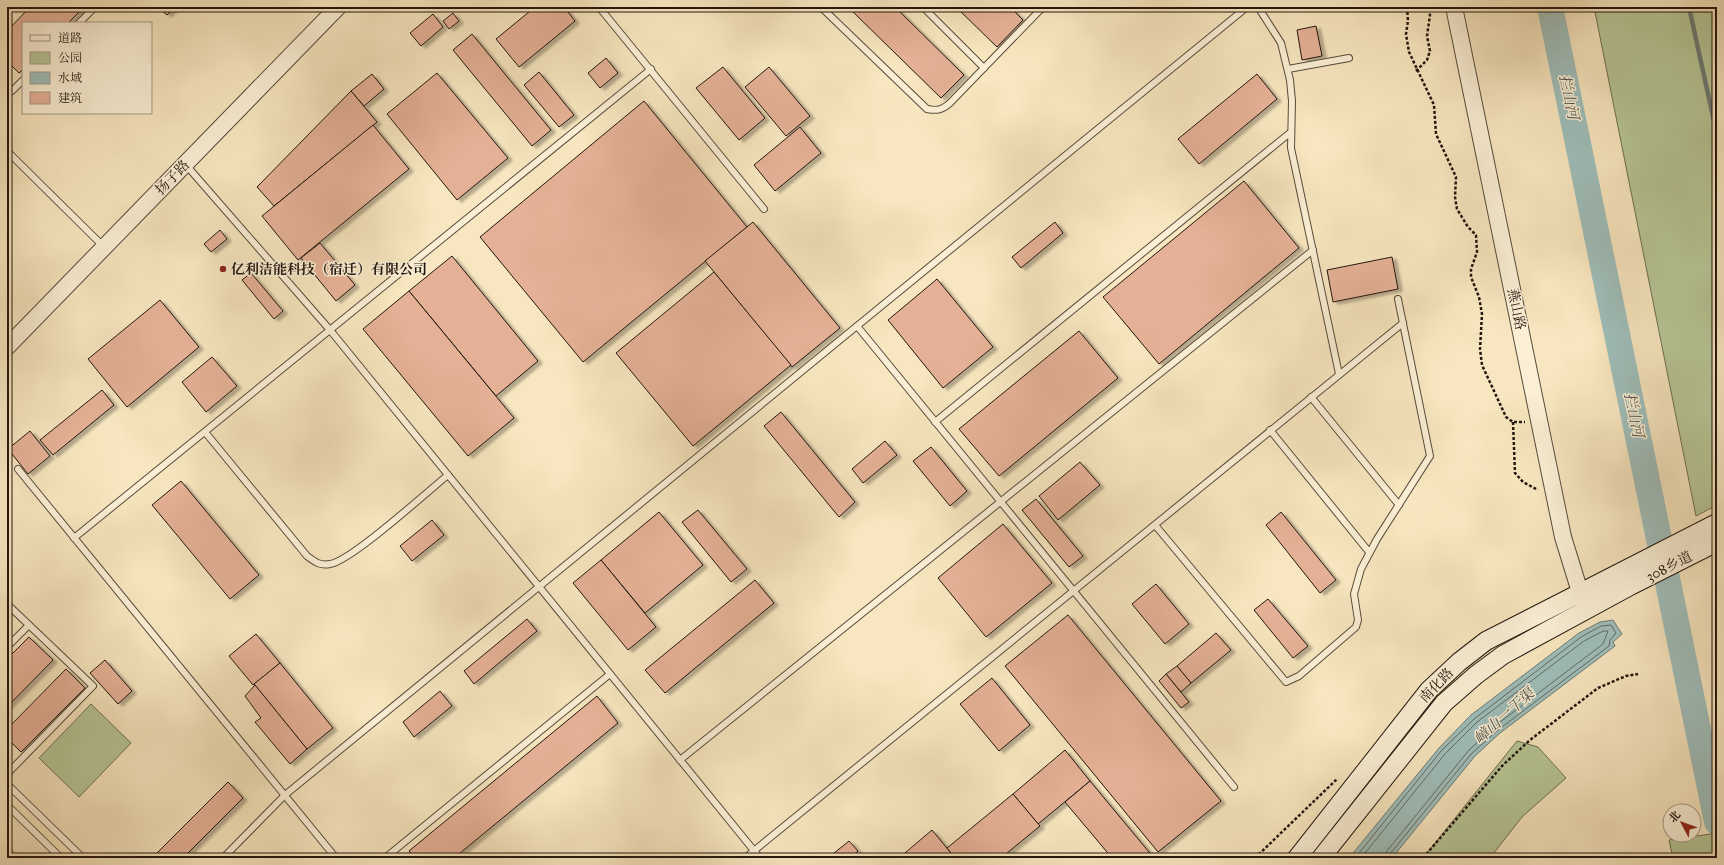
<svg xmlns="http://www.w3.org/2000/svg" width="1724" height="865" viewBox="0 0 1724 865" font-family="'IM FELL Great Primer','Noto Serif SC',serif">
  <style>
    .green { fill: #b7c696; stroke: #6d6e53 }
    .water { fill: #9fbeba; stroke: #6d7b76 }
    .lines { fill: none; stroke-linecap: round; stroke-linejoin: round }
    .shore { stroke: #616a65; stroke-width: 1 }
    .stream { stroke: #6d7b76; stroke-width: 4.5 }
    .river { stroke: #9fbeba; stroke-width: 26 }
    .building { fill: #e5b196; stroke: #231710; filter: url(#shadow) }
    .service-casing { stroke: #584b3c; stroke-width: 8 }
    .tertiary-casing { stroke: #584b3c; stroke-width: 18 }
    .secondary-casing { stroke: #231710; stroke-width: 20 }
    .path { stroke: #231710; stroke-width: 2.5; stroke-dasharray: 3 2; stroke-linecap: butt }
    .service { stroke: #faefd5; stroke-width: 6 }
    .tertiary { stroke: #faefd5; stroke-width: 16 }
    .secondary { stroke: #faefd5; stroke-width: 18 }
    .poi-dot { fill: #8f2418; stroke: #faefd5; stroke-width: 1.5 }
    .labels { text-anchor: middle; stroke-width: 3; stroke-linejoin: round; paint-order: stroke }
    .street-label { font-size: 14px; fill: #231710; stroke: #faefd5 }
    .poi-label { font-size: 14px; font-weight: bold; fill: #231710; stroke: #faefd5; text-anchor: start }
    .water-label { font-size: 15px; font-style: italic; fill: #4e514c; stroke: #faefd5 }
  </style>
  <defs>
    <filter id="shadow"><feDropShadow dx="4.5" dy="2.5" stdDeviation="1" flood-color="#0004"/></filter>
  </defs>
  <rect width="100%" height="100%" fill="#f7e6bf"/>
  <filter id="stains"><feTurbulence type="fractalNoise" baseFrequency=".005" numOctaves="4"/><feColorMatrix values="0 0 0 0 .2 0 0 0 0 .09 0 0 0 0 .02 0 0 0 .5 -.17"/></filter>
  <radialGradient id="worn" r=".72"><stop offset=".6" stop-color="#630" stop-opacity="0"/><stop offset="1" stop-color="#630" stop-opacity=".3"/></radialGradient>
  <g class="green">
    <path d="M1594 7H1717V505L1696 516Z"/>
    <path d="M91 704 131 743 79 797 39 758Z"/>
    <path d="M1517 741 1538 747 1566 778 1522 817 1490 858H1423Z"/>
    <path d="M1717 833V858H1673L1669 840Z"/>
  </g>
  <path class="water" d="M1613 620 1622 634 1613 642 1615 646 1500 733 1475 756 1392 858H1349L1439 748 1471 715 1579 633 1600 622Z"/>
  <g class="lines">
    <g class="shore">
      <path d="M1355 858 1442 750 1474 719 1581 637 1601 626 1611 625 1616 633 1610 640 1609 646 1498 730 1472 753 1390 854 1389 858"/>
      <path d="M1361 858 1445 754 1477 722 1584 641 1603 631H1608L1603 644 1495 726 1469 750 1387 851 1384 858"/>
    </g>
    <path class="stream" d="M1689 7 1717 135"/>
    <path class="river" d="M1550 7 1717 822"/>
  </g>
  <g class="building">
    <path d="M30 7H84L68 23H23V69L19 73 7 61V31Z"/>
    <path d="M158 7H175L167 15Z"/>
    <path d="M535 7H564L575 21 519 67 496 39Z"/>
    <path d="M848 7H895L964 75 941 98Z"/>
    <path d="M956 7H1010L1023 20 997 47Z"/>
    <path d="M453 13 459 21 449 29 443 21Z"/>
    <path d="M433 14 443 27 421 46 410 33Z"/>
    <path d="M1316 26 1322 56 1302 60 1297 30Z"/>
    <path d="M472 34 551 130 532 146 453 50Z"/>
    <path d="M606 58 618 73 600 88 588 73Z"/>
    <path d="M723 67 765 118 739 140 696 88Z"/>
    <path d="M769 67 810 116 786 136 745 87Z"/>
    <path d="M539 72 574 115 559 127 524 85Z"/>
    <path d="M437 73 508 158 457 200 387 114Z"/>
    <path d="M372 74 384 89 364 106 351 91Z"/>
    <path d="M1257 74 1277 99 1199 164 1178 139Z"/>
    <path d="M351 91 377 122 274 206 257 187Z"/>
    <path d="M644 101 747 227 583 362 480 237Z"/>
    <path d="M373 125 409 169 298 260 262 216Z"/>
    <path d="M800 127 821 153 775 191 754 165Z"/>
    <path d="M1244 181 1299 248 1159 364 1103 297Z"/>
    <path d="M753 222 840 328 792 367 705 261Z"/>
    <path d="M1055 222 1063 233 1021 268 1012 257Z"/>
    <path d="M220 230 227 239 211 252 204 244Z"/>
    <path d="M320 243 355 285 336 301 301 258Z"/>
    <path d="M452 256 538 361 496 396 409 291Z"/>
    <path d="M1392 257 1398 289 1333 302 1327 270Z"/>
    <path d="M714 272 791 365 693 446 616 353Z"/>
    <path d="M251 273 283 311 274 319 242 280Z"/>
    <path d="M937 279 993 347 943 388 888 320Z"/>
    <path d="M409 291 514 418 468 456 363 329Z"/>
    <path d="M160 300 199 347 127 407 88 359Z"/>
    <path d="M1079 331 1118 378 999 476 959 429Z"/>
    <path d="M212 357 237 386 206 412 182 382Z"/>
    <path d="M102 390 114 405 53 455 40 440Z"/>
    <path d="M781 412 855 502 839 517 764 426Z"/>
    <path d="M30 431 50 456 28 474 8 449Z"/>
    <path d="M885 441 897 455 863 483 852 469Z"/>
    <path d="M931 447 967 491 950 506 913 461Z"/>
    <path d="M1080 462 1100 485 1058 520 1039 496Z"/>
    <path d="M181 481 259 575 230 599 152 505Z"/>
    <path d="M1036 499 1083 556 1069 567 1022 510Z"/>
    <path d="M698 510 747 569 731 582 682 522Z"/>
    <path d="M659 512 703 565 645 613 601 560Z"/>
    <path d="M1281 512 1336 580 1320 593 1266 525Z"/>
    <path d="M432 520 444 535 412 561 400 546Z"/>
    <path d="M1003 524 1052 583 986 637 938 578Z"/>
    <path d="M601 560 656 627 628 650 573 583Z"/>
    <path d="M755 580 774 603 665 693 645 670Z"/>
    <path d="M1156 584 1189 624 1165 644 1132 604Z"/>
    <path d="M1268 599 1308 646 1293 658 1254 610Z"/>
    <path d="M1068 615 1221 801 1158 852 1005 666Z"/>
    <path d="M527 619 537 631 474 684 464 671Z"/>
    <path d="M1216 633 1231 650 1191 683 1177 666Z"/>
    <path d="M256 634 280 663 253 685 229 656Z"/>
    <path d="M29 637 53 660 7 707V659Z"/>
    <path d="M105 660 132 691 118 704 90 673Z"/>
    <path d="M280 663 333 728 307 749 254 684Z"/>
    <path d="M1177 666 1191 683 1181 692 1166 674Z"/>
    <path d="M66 669 85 688 21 752 7 738V729Z"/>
    <path d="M1166 674 1189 702 1181 708 1159 681Z"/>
    <path d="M992 678 1030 725 999 751 960 704Z"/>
    <path d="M255 685 307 749 290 764 255 722 261 718 245 696Z"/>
    <path d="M440 691 452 706 414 737 403 722Z"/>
    <path d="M597 696 618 723 454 858H415L409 851Z"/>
    <path d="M1065 750 1090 781 1038 824 1013 794Z"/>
    <path d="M1090 781 1154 858H1112L1065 802Z"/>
    <path d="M228 782 243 798 183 858H152Z"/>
    <path d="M1013 794 1040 826 1001 858H955L947 848Z"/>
    <path d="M932 830 955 858H899Z"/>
    <path d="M849 841 858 851 850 858H828Z"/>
    <path d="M7 847 18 858H7Z"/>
  </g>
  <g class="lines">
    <g class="service-casing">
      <g id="service">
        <path d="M599 7 764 209"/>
        <path d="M821 7 927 109C937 111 942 110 950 103L1043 7"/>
        <path d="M923 7 984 68"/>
        <path d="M1258 7 1281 43 1290 80 1292 101 1291 148 1339 374"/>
        <path d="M79 23 95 7"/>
        <path d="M1288 69 1349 58"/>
        <path d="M12 91 23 80"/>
        <path d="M7 151 104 247"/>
        <path d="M186 165 330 330 760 858"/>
        <path d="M1311 397 1399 505"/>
        <path d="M935 422 1291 132"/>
        <path d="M1270 430 1369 552"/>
        <path d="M205 432 307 556C315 562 320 566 330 564 351 561 427 492 448 475"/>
        <path d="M18 469 336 858"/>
        <path d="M1155 525 1286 682 1299 676 1356 627 1358 620 1354 594 1361 569 1377 539 1430 456 1398 299"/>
        <path d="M74 538 651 69"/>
        <path d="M7 604 93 686 7 774"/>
        <path d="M7 647 29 625"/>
        <path d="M680 760 1313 250"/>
        <path d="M7 784 83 858"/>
        <path d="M1234 787 857 326 1247 7"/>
        <path d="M7 805 61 858"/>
        <path d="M223 858 285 795 857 326"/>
        <path d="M385 858 610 674"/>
        <path d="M745 858 1403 323"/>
      </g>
    </g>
    <g class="tertiary-casing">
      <g id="tertiary">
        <path d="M1454 7 1563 537 1584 605"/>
        <path d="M7 347 338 7"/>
      </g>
    </g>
    <g class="secondary-casing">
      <g id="secondary">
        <path d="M1297 858 1429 690 1459 662 1486 641 1717 523"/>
        <path d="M1321 858 1444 703 1476 675 1503 655 1630 586 1717 542"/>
      </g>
    </g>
    <g class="path">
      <path d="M1407 7 1408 21 1406 34 1409 52 1434 105 1436 134 1456 177 1455 197 1457 209 1468 227 1476 235 1477 252 1471 269V277L1479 297 1482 314 1480 349 1482 365 1506 417 1513 422H1525"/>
      <path d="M1416 71 1427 60 1430 51 1427 36 1430 15 1428 7"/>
      <path d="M1513 422 1515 473 1523 482 1538 490"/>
      <path d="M1255 858 1337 779"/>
      <path d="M1423 858 1502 766 1530 740 1598 688 1626 676 1638 674"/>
    </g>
    <use href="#service" class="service"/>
    <use href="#tertiary" class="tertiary"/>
    <use href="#secondary" class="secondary"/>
  </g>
  <circle class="poi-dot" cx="223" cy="269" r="4"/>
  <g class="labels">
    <g class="street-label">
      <text transform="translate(172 177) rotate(-46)" y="5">扬子路</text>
      <text transform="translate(1517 309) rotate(78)" y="5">燕山路</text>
      <text transform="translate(1669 566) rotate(-27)" y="5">308乡道</text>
      <text transform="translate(1436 685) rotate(-46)" y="5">南化路</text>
    </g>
    <g class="poi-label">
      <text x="231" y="274">亿利洁能科技（宿迁）有限公司</text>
    </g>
    <g class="water-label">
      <text transform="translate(1569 97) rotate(78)" y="5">拦山河</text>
      <text transform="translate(1634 415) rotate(78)" y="5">拦山河</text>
      <text transform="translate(1504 716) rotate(-42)" y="5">嶂山一干渠</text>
    </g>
  </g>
  <rect width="1724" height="865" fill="none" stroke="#f7e6bf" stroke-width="24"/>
  <rect x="8" y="8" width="1708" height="849" fill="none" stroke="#231710" stroke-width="2"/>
  <rect x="12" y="12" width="1700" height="841" fill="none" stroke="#231710"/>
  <rect x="22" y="22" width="130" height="92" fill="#faefd5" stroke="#a49986"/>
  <rect x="30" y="35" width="20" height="6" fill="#faefd5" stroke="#a49986"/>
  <text x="58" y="42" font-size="12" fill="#231710">道路</text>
  <rect x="30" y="52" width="20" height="12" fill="#b7c696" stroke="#a49986"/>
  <text x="58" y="62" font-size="12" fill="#231710">公园</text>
  <rect x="30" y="72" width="20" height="12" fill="#9fbeba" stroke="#a49986"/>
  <text x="58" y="82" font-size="12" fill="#231710">水域</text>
  <rect x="30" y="92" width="20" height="12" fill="#e5b196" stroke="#a49986"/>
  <text x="58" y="102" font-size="12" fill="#231710">建筑</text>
  <g transform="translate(1682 823) rotate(311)"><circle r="19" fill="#faefd5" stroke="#a49986"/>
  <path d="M0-3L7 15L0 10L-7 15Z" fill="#8f2418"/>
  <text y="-6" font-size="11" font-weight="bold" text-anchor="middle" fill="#231710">北</text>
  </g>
  <rect width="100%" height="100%" filter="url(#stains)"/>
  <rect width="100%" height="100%" fill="url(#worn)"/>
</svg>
